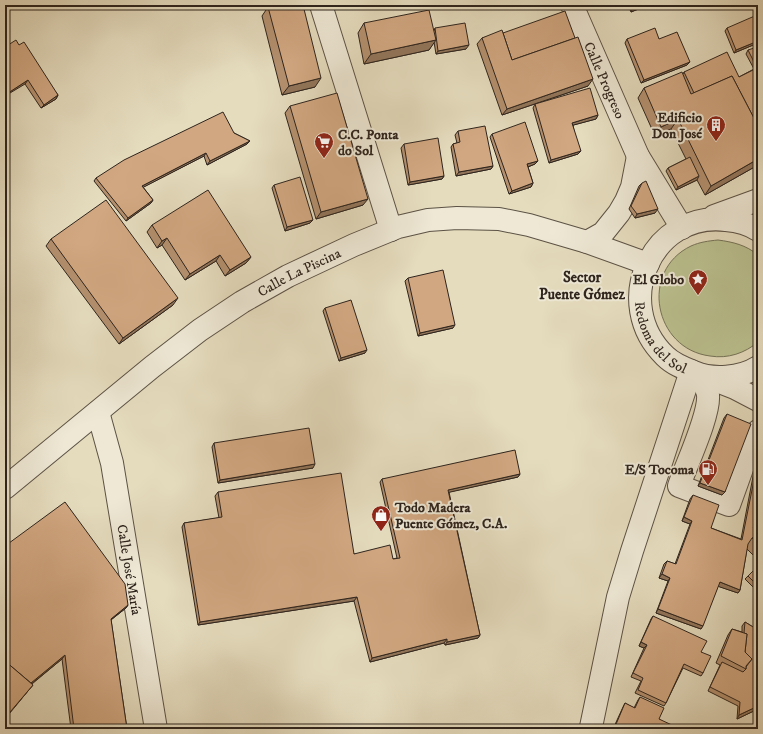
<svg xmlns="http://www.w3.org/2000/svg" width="763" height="734" viewBox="0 0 763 734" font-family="'IM FELL DW Pica',serif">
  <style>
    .green { fill: #babf8e; stroke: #747256 }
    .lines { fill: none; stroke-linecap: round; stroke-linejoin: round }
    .minor-casing { stroke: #5c5245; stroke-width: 24 }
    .minor { stroke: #eee8d5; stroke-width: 22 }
    .wall { fill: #b4906f; stroke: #2e241d }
    .shaded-wall { fill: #92755a; stroke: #2e241d }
    .building { fill: #d1a781; stroke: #2e241d }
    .labels { text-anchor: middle; stroke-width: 4; stroke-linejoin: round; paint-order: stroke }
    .street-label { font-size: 14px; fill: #2e241d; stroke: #eee8d5 }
    .poi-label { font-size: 14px; font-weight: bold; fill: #2e241d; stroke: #eee8d5; text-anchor: end }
    .neighbourhood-label { font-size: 15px; font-weight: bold; fill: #2e241d; stroke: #eee8d5 }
  </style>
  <rect width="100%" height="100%" fill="#e5dcbe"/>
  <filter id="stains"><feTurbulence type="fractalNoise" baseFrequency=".005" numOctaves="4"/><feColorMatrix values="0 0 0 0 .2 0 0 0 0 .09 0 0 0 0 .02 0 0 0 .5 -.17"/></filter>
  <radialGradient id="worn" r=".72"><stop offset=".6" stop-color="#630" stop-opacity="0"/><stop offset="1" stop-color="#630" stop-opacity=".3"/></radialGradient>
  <path class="green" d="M718 240C733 242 746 245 758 255V342C745 353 728 359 710 356 654 349 639 271 691 246 700 242 708 241 718 240Z"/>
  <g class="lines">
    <g class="minor-casing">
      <g id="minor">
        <path d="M321 5 391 230"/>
        <path id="s1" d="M572 5 638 156 682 228"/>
        <path d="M714 216 758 200"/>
        <path id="s2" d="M758 230C749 224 737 221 726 220 651 211 611 304 665 356 673 364 683 368 694 372 712 380 741 378 758 367"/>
        <path d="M587 242 603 233 619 213 626 201 632 187 638 156"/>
        <path d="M699 375C702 381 707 388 708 395 710 415 686 465 679 486L729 505 753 438 758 431"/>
        <path d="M712 379 735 388 758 400"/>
        <path id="s3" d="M98 412 112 463 156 729"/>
        <path id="s4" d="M5 488 152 367 200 330 242 302 288 276 354 245 398 227 428 220 457 218 499 219 529 225 587 242 648 264"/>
        <path d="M591 727 618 597 632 551 691 371"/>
      </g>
    </g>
    <use href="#minor" class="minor"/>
  </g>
  <g class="wall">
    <path d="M628 5H648L631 12Z"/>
    <path d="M666 5H677L668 9Z"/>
    <path d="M268 7 315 87 282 95 262 16Z"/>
    <path d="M364 23 434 31 435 28 466 49 436 54 434 42 429 50 364 64 358 33Z"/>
    <path d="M727 28 758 43 734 53 725 31Z"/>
    <path d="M503 33 588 86 502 115 477 44 482 38Z"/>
    <path d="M627 39H659L690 62 687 65 641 83 625 43Z"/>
    <path d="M19 45 58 95 56 99 41 108 25 84Z"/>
    <path d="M748 50 758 56V165L705 195 697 180 676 190 666 171 668 168 686 159 671 129 655 136 638 98 644 88 683 74 684 72 739 77 754 69 746 54Z"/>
    <path d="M535 104 598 115 596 119 573 125 578 154 549 163 533 108Z"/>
    <path d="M290 106 363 205 316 219 285 113Z"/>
    <path d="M458 131 493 166 491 169 456 176 451 147 453 144 457 143 455 135Z"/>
    <path d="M234 133 250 141 247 144 207 165 204 156 143 187 153 200 151 203 126 221 94 181 96 178Z"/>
    <path d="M492 134 538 161 535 164 528 167 533 183 531 187 509 194 490 137Z"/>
    <path d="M404 144 444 176 442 179 408 185 401 148Z"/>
    <path d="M642 183 655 213 635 218 629 209 639 186Z"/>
    <path d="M274 185 313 220 310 223 285 231 272 188Z"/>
    <path d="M152 225 251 257 246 263 225 276 216 261 185 280 162 245 157 248 147 232Z"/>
    <path d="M51 239 173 305 119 344 46 246Z"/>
    <path d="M408 278 453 328 418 336 405 281Z"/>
    <path d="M325 308 365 353 339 361 323 311Z"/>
    <path d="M727 414 725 492 722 495 698 486 724 418Z"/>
    <path d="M214 443 313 468 218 483 212 447Z"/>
    <path d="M758 458V560L747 549 740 590 738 593 718 586 701 629 656 613 668 581 659 578 664 564 667 561 675 564 690 524 682 521 690 499 693 495 711 528 741 539 756 461Z"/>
    <path d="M520 474 518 477 449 492 480 635 478 638 445 645 444 643 370 662 354 601 198 625 182 527 184 523 219 518 215 496 218 492 354 554 393 559 397 558 380 482 382 479Z"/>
    <path d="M5 546 128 605 126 608 111 620 127 729H71L62 659 32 684 28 691Z"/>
    <path d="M758 566V587L755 589 745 579Z"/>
    <path d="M653 616 701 652 703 673 701 676 683 668 666 703 664 706 635 693 641 681 631 677 644 648 639 646 651 619Z"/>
    <path d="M745 622 758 630V709L737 719 738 706 708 691 720 665 716 663 728 635 732 629 742 632V626Z"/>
    <path d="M640 697 659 719 673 729H613L623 707 625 703 634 708 638 700Z"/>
  </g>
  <g class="shaded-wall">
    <path d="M642 5H648L631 12 633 8Z"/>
    <path d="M670 5H677L668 9Z"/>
    <path d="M436 40 429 50 364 64 371 54Z"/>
    <path d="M758 41V43L734 53 736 50Z"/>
    <path d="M469 45 466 49 436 54 438 51Z"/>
    <path d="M690 62 687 65 641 83 644 80Z"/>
    <path d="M321 78 315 87 282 95 289 86Z"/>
    <path d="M593 79 588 86 502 115 507 109Z"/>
    <path d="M28 80 25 84 5 96V95Z"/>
    <path d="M58 95 56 99 41 108 44 105Z"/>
    <path d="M598 115 596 119 570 126 572 123Z"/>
    <path d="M678 119 671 129 655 136 661 127Z"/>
    <path d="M250 141 247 144 207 165 210 161Z"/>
    <path d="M581 151 578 154 549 163 551 160Z"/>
    <path d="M206 153 204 156 140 189 142 186Z"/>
    <path d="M758 159V165L705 195 711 186Z"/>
    <path d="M538 161 535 164 525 168 527 164Z"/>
    <path d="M493 166 491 169 456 176 459 172Z"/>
    <path d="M444 176 442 179 408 185 410 182Z"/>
    <path d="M699 176 697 180 676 190 678 187Z"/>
    <path d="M533 183 531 187 509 194 512 191Z"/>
    <path d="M368 199 363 205 316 219 321 212Z"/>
    <path d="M153 200 151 203 126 221 128 218Z"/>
    <path d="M658 209 655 213 635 218 637 214Z"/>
    <path d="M313 220 310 223 285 231 287 227Z"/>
    <path d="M167 238 162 245 157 248 162 241Z"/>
    <path d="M220 255 216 261 185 280 190 274Z"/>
    <path d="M251 257 246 263 225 276 230 270Z"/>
    <path d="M178 298 173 305 119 344 123 338Z"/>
    <path d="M455 325 453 328 418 336 420 333Z"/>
    <path d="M367 350 365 353 339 361 341 358Z"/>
    <path d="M315 464 313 468 218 483 220 480Z"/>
    <path d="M520 474 518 477 446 493 448 490Z"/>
    <path d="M700 483 725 492 722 495 698 486Z"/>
    <path d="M684 517 692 521 690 524 682 521Z"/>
    <path d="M662 574 670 578 668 581 659 578Z"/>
    <path d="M720 582 740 590 738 593 717 586Z"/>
    <path d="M357 597 354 601 198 625 200 622Z"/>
    <path d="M128 605 126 608 108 622 111 619Z"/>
    <path d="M658 609 703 626 701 629 656 613Z"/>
    <path d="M480 635 478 638 445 645 447 642Z"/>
    <path d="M447 639 444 643 370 662 372 658Z"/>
    <path d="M641 642 647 645 644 648 639 646Z"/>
    <path d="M65 655 62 659 25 689 28 685Z"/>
    <path d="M33 685 28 691 5 719V718Z"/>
    <path d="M758 706V709L737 719 739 715Z"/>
  </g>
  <g class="building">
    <path d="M275 5H303L321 78 289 86 268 7Z"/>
    <path d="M632 5H642L633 8Z"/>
    <path d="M429 10 436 40 371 54 364 23Z"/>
    <path d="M565 11 575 38 512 60 503 33Z"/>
    <path d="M757 15 758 17V41L736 50 727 28Z"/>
    <path d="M465 23 469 45 438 51 435 28Z"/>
    <path d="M655 28 659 39 677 32 690 62 644 80 627 39Z"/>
    <path d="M502 30 512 60 578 37 593 79 507 109 482 38Z"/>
    <path d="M16 40 19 45 24 42 58 95 44 105 28 80 5 95V47Z"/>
    <path d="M754 48 758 56V126L732 76 694 93 684 72 727 52 739 77 757 68 748 50Z"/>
    <path d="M682 72 691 94 732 76 758 126V159L711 186 678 119 661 127 644 88Z"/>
    <path d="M590 88 598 115 572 123 581 151 551 160 535 104Z"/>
    <path d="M337 93 368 199 321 212 290 106Z"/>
    <path d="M223 112 234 133 250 141 210 161 206 153 142 186 153 200 128 218 96 178 124 160Z"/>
    <path d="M525 122 538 161 527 164 533 183 512 191 492 134Z"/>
    <path d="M485 126 493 166 459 172 453 144 460 142 458 131Z"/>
    <path d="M438 138 444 176 410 182 404 144Z"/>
    <path d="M690 157 699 176 678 187 668 168Z"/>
    <path d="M300 177 313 220 287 227 274 185Z"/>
    <path d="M646 181 658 209 637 214 631 206 642 183Z"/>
    <path d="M208 190 251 257 230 270 220 255 190 274 167 238 162 241 152 225Z"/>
    <path d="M106 200 178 298 123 338 51 239Z"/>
    <path d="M443 270 455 325 420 333 408 278Z"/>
    <path d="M351 300 367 350 341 358 325 308Z"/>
    <path d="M727 414 751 424 725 492 700 483Z"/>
    <path d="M309 428 315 464 220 480 214 443Z"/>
    <path d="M515 450 520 474 448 490 480 635 447 642V639L372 658 357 597 200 622 184 523 222 517 218 492 341 473 354 554 390 545 393 559 400 558 382 479Z"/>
    <path d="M758 460V522L753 528 758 533 752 538 748 544 740 590 720 582 703 626 658 609 670 578 662 574 667 561 676 564 692 521 684 517 693 495 719 505 711 528 742 540Z"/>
    <path d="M65 502 125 584 128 605 111 619 127 729H74L65 655 31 683 5 661V546Z"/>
    <path d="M758 533V544L752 538Z"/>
    <path d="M758 566V586L748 576Z"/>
    <path d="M653 616 707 641 701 652 711 656 703 673 684 664 666 703 638 690 643 678 633 673 647 645 641 642Z"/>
    <path d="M745 622 758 630V706L739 715 740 702 710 687 722 662 743 672 746 669V667L752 659 745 652 747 634 744 633Z"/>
    <path d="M732 629 747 634 745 652 752 659 746 666V669L721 656Z"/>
    <path d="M5 661 33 685 5 718Z"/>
    <path d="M640 697 664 708 659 719 674 726 673 729H614L625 703 635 708Z"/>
  </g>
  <defs>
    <g id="building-pin" transform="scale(1)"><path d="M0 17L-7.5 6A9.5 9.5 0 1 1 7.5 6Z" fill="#8f2418" stroke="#eee8d5"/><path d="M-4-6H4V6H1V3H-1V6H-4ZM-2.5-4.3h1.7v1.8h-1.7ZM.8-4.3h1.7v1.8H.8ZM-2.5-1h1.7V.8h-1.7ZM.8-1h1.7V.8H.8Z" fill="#fff"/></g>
    <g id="supermarket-pin" transform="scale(1)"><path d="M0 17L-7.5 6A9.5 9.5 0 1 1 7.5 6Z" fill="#8f2418" stroke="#eee8d5"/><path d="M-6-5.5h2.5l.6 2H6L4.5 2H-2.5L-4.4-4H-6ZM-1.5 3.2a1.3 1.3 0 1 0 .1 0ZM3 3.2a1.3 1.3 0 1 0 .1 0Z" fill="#fff"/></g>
    <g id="sight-pin" transform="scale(1)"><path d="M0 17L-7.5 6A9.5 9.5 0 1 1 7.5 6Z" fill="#8f2418" stroke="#eee8d5"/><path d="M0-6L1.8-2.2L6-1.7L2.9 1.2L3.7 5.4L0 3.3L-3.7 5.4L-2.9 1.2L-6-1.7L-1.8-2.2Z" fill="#fff"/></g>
    <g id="fuel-pin" transform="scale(1)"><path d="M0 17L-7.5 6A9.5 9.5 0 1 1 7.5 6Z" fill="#8f2418" stroke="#eee8d5"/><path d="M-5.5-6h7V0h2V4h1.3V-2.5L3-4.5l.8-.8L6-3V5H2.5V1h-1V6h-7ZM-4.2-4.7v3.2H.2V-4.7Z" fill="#fff"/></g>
    <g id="shop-pin" transform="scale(1)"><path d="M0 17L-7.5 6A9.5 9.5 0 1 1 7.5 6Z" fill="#8f2418" stroke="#eee8d5"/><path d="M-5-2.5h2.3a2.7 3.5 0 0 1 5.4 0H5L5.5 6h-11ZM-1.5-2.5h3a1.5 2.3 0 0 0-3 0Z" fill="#fff"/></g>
  </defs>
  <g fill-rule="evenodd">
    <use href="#building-pin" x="716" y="125"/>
    <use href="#supermarket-pin" x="324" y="142"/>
    <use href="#sight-pin" x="698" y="279"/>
    <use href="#fuel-pin" x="708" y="469"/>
    <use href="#shop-pin" x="381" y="515"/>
  </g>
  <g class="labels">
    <g class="street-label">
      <text dy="5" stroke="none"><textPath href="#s1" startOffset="82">Calle Progreso</textPath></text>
      <text dy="5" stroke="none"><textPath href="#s4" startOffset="366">Calle La Piscina</textPath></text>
      <text dy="5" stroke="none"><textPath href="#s2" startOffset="212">Redoma del Sol</textPath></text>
      <text dy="5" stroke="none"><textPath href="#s3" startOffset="161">Calle José María</textPath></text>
    </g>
    <g class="poi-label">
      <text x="702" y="122">Edificio<tspan x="702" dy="16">Don José</tspan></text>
      <text x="338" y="139" text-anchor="start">C.C. Ponta<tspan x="338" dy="16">do Sol</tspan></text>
      <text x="684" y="284">El Globo</text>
      <text x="694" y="474">E/S Tocoma</text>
      <text x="395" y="512" text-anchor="start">Todo Madera<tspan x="395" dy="16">Puente Gómez, C.A.</tspan></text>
    </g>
    <g class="neighbourhood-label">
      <text x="582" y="282">Sector<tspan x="582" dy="17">Puente Gómez</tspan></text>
    </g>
  </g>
  <rect width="763" height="734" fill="none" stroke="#e5dcbe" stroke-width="20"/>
  <rect x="6" y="6" width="751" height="722" fill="none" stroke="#2e241d" stroke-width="2"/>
  <rect x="10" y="10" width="743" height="714" fill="none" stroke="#2e241d"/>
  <rect width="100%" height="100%" filter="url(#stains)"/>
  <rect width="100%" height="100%" fill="url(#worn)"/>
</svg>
